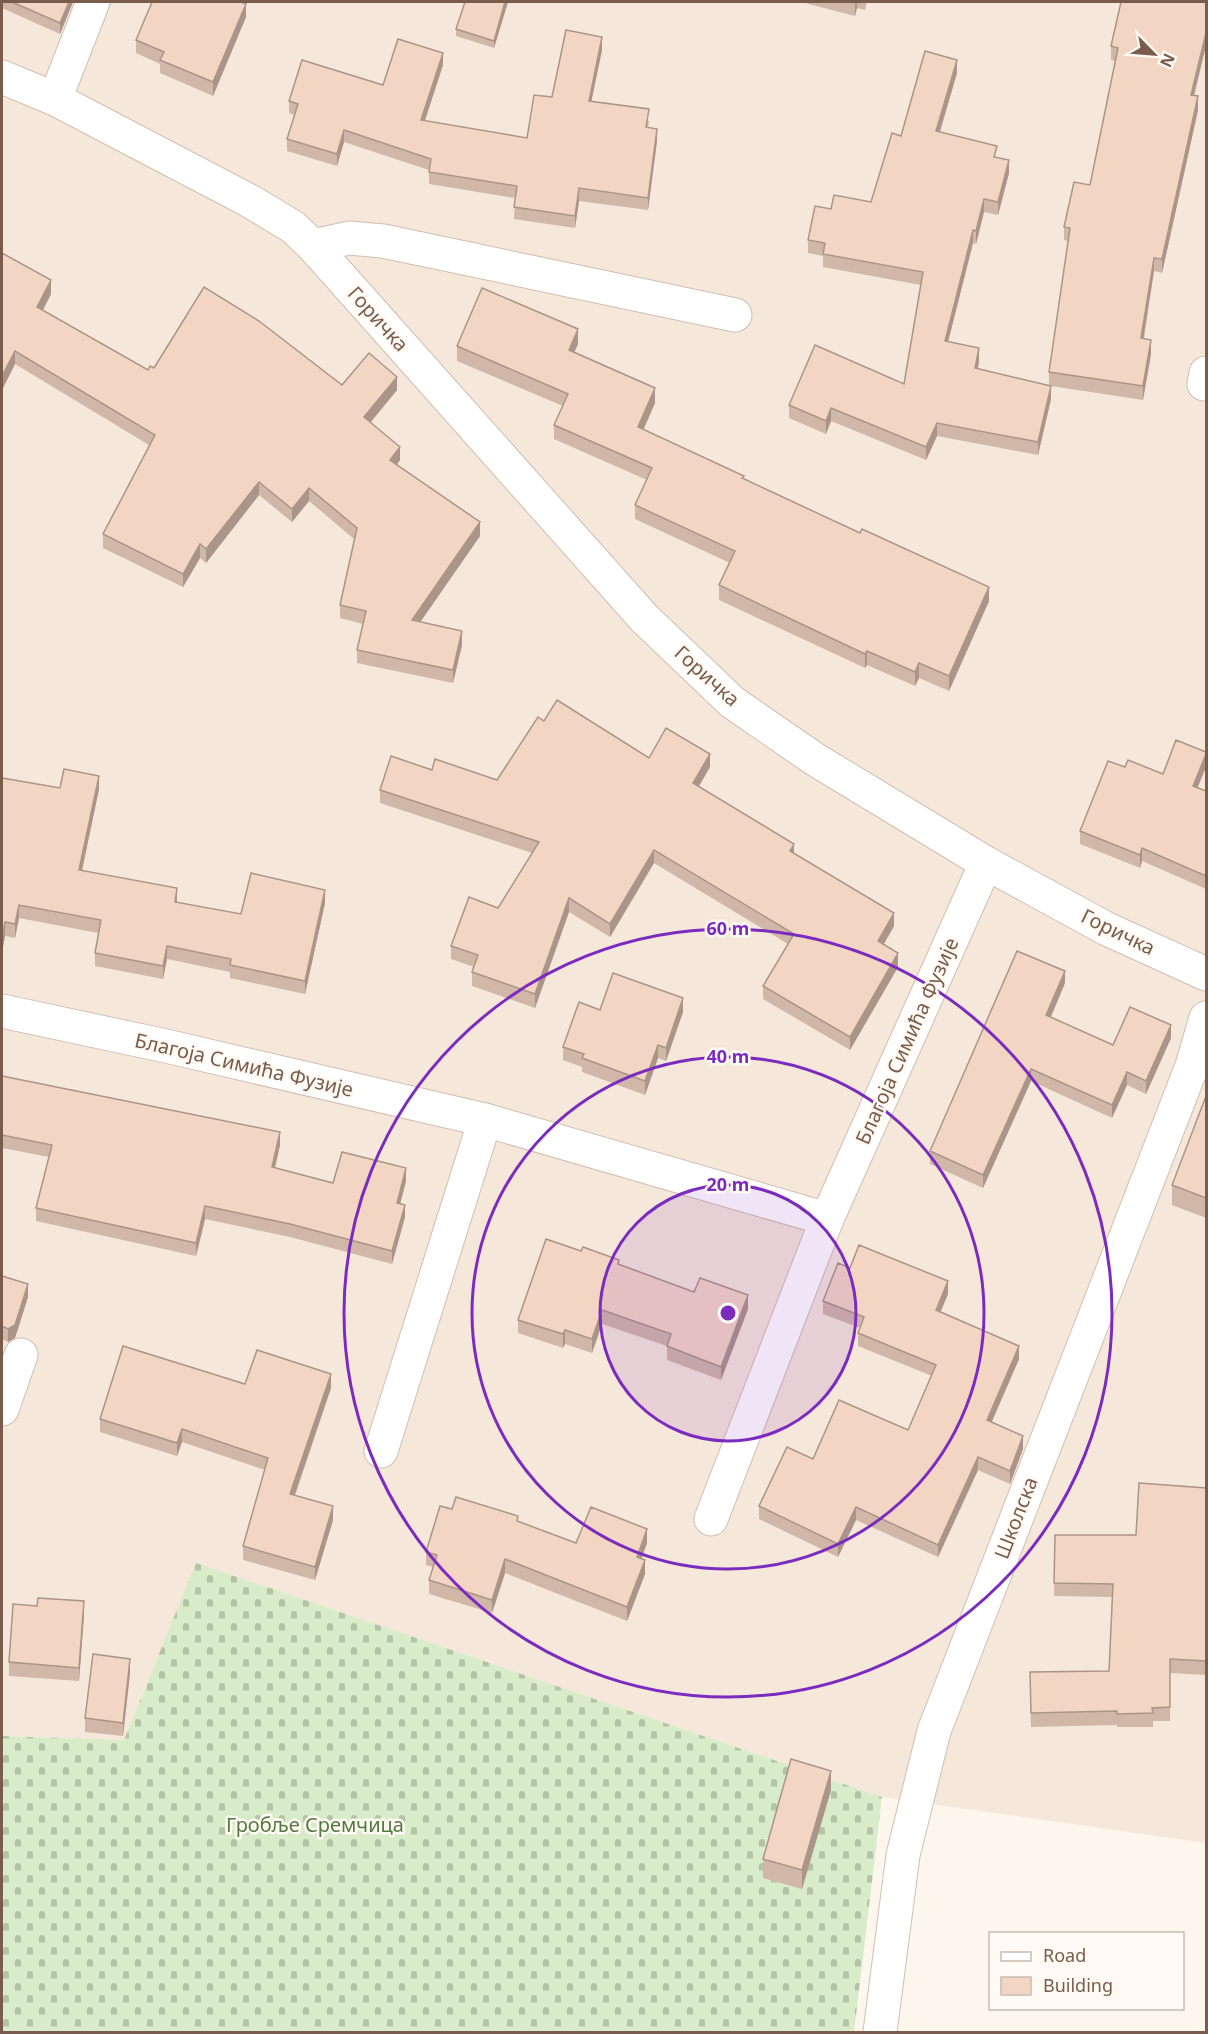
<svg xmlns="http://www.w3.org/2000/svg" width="1208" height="2034" viewBox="0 0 1208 2034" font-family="'Noto Sans',sans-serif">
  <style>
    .residential { fill: #f5e8da }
    .cemetery { fill: url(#cemetery-stones) }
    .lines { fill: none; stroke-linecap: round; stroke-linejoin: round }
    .minor-casing { stroke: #d1beb0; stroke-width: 35 }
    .minor { stroke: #fff; stroke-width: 33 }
    .wall { fill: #d1b7a8 }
    .shaded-wall { fill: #aa9588 }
    .building { fill: #f3d5c3; stroke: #aa9588; stroke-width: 1.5 }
    .ring { fill: none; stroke: #7b2cbf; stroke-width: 3 }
    .labels { text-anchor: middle; stroke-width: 5; stroke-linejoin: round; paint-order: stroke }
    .street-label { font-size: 20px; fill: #7a5c4d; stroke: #fffaf3 }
    .park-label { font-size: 20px; fill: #537a41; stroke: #fffaf3 }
    .centre { fill: #7b2cbf; stroke: #fffaf3; stroke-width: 3 }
    .ring-label { font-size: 18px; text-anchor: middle; font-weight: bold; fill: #7b2cbf; stroke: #fffaf3; stroke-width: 5; stroke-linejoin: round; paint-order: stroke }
  </style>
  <defs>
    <pattern id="cemetery-stones" width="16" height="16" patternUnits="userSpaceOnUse" patternTransform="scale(1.5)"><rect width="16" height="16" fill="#d8ecc9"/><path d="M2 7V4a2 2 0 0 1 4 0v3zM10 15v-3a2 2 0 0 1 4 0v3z" fill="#b4c2a5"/></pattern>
  </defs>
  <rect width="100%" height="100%" fill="#fdf6ec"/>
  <path class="residential" d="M2 2H1206V1843L882 1797 196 1564 124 1740 2 1736Z"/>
  <path class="cemetery" d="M196 1563 882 1797 854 2032H2V1736L124 1740Z"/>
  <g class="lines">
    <g class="minor-casing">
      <g id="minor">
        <path d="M2 77 55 99 248 200 293 227 313 246 338 274 644 618 732 702 816 760 986 863 1107 929 1206 974"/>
        <path d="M55 99 93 2"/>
        <path d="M313 246 349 238 383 241 735 315"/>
        <path d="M1204 384 1206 373"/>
        <path d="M2 1011 166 1046 485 1120 827 1219 986 863"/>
        <path d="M2 1409 21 1355"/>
        <path d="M381 1451 485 1120"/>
        <path d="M711 1519 827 1219"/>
        <path d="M880 2032 903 1855 934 1731 1192 1066 1206 1018"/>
      </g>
    </g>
    <use href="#minor" class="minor"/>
  </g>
  <g class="wall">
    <path d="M2 2H73L60 34 2 8Z"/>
    <path d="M465 2H508L494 48 456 36V29Z"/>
    <path d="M801 2H867L865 10 857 8 855 16Z"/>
    <path d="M1121 2 1194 95 1198 110 1162 273 1154 271 1144 339 1151 354 1143 400 1051 386V399L1038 455 937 436 926 460 831 421 826 434 789 418V405L904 384 921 285 823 267V256L808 253V240L831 209 871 202 901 136 957 73 940 132 997 158 1009 173 998 215 984 212 976 244 973 243 948 342 979 361 978 369 1049 385V372L1068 241 1064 240V227L1090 185 1115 61 1111 60V46Z"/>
    <path d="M246 17 213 96 160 73V64L136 53V40Z"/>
    <path d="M602 50 591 101 649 121 648 128 657 141 648 210 579 201 575 228 514 219 515 198 429 184V170L344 142 337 166 287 151V139L294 115 289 113V101L383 85 443 65 425 121 527 138 552 97Z"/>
    <path d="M2 253 51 294 43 310 148 370 154 368 397 390 371 422 400 460 397 465 480 536 420 622 462 645 453 683 357 663V650L363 624 340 618V605L354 539 309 501 292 522 259 495 206 563 200 558 183 587 103 548V534L149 445 15 364 2 390Z"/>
    <path d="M578 344 574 352 655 403 644 429 989 601 949 691 919 678 915 686 867 665 865 668 719 600V585L730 563 635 519V505L647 480 554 439V425L563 406 457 361V346Z"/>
    <path d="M544 721 649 758 710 767 699 786 894 926 884 944 898 967 850 1050 763 999V986L788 944 654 863 610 937 569 912 535 1008 472 986V972L474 967 451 959V946L498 908 532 853 380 803V790L432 770 497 780Z"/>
    <path d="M2 778 60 788 99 789 82 871 177 903 241 914 325 903 305 994 230 978V972L167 959 163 979 95 966V953L98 933 19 918 15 938 5 936 2 952Z"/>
    <path d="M1198 788 1206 791V889L1142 861 1140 868 1080 844V831Z"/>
    <path d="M1065 983 1051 1017 1113 1045 1171 1038 1146 1094 1127 1085 1112 1118 1031 1081 983 1188 930 1164V1151Z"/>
    <path d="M600 1010 683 1012 666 1061 658 1058 645 1095 582 1072V1067L563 1060V1047Z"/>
    <path d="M2 1076 280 1145 275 1168 333 1183 406 1181 400 1203 405 1217 392 1264 290 1237 205 1219 196 1256 36 1221V1208L49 1157 2 1148Z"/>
    <path d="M1206 1096V1218L1172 1205V1185Z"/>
    <path d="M581 1251 694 1292 748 1309 721 1380 667 1360V1346L602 1324 592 1353 565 1344 563 1348 518 1333V1320Z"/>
    <path d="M850 1268 948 1294 940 1312 1019 1359 991 1422 1023 1449 1010 1484 978 1470 938 1557 856 1520 838 1557 759 1519V1506L813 1459 908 1430 932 1376 858 1346V1333L860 1328 823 1314V1301Z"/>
    <path d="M2 1276 28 1297 15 1338 8 1342 2 1339Z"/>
    <path d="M245 1384 331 1388 295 1496 333 1520 315 1580 243 1560V1546L265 1470 182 1442 177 1456 100 1432V1419Z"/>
    <path d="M1206 1488V1675L1170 1673V1721H1153V1727H1117V1725L1031 1727 1030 1686 1109 1671 1112 1597 1054 1596 1055 1535H1136Z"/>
    <path d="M452 1509 518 1522 576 1543H647L641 1559 645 1574 627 1621 505 1573 492 1613 429 1594V1580L433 1567 426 1565V1552Z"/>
    <path d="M84 1615 79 1681 9 1676V1662Z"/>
    <path d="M130 1673 123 1736 85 1732V1718Z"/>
    <path d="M831 1790 802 1889 763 1878V1859Z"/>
  </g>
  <g class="shaded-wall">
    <path d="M69 2H73L60 34V23Z"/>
    <path d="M505 2H508L494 48V41Z"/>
    <path d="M855 2H857V8L855 16Z"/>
    <path d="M246 4V17L213 96V82Z"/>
    <path d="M1206 33V46L1191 108V95Z"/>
    <path d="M602 37V50L589 113V101Z"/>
    <path d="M443 53V65L421 132V120Z"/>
    <path d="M957 60V73L936 144V131Z"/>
    <path d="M1198 96V110L1162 273V259Z"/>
    <path d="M657 129V141L648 210V198Z"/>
    <path d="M344 130V142L337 166V154Z"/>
    <path d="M1009 160V173L998 215V202Z"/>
    <path d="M579 188V201L575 228V216Z"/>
    <path d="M984 199V212L976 244V231Z"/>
    <path d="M973 230V243L945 354V341Z"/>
    <path d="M1154 258V271L1141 352V338Z"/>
    <path d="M51 280V294L37 321V307Z"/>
    <path d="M578 329V344L569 364V350Z"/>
    <path d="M1151 340V354L1143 400V386Z"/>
    <path d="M979 348V361L975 381V368Z"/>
    <path d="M15 351V364L2 390V376Z"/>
    <path d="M397 377V390L364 430V417Z"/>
    <path d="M1051 386V399L1038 455V442Z"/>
    <path d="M655 388V403L638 441V427Z"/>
    <path d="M831 408V421L826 434V421Z"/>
    <path d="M937 423V436L926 460V447Z"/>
    <path d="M400 447V460L390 473V460Z"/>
    <path d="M259 482V495L206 563V549Z"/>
    <path d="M309 488V501L292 522V509Z"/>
    <path d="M480 522V536L412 634V620Z"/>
    <path d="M200 544V558L183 587V574Z"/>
    <path d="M989 587V601L949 691V676Z"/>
    <path d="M462 631V645L453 683V670Z"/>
    <path d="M867 651V665L865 668V654Z"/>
    <path d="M919 663V678L915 686V672Z"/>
    <path d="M710 754V767L693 796V783Z"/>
    <path d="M1206 754V767L1193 799V786Z"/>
    <path d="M99 776V789L79 884V870Z"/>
    <path d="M794 844V857L790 851Z"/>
    <path d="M1142 848V861L1140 868V855Z"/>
    <path d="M654 850V863L610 937V924Z"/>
    <path d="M177 888V902L175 916V902Z"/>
    <path d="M325 890V903L305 994V981Z"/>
    <path d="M569 898V912L535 1008V994Z"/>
    <path d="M19 905V918L15 938V924Z"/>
    <path d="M894 913V926L878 954V941Z"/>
    <path d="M5 922V936L2 952V939Z"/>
    <path d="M167 946V959L163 979V966Z"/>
    <path d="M898 953V967L850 1050V1037Z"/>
    <path d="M1065 971V983L1046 1028V1015Z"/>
    <path d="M683 998V1012L666 1061V1048Z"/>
    <path d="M1171 1025V1038L1146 1094V1081Z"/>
    <path d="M658 1045V1058L645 1095V1081Z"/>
    <path d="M1031 1069V1081L983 1188V1175Z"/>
    <path d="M1127 1072V1085L1112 1118V1105Z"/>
    <path d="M280 1132V1145L272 1180V1167Z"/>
    <path d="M406 1168V1181L397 1216V1203Z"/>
    <path d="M405 1205V1217L392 1264V1251Z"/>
    <path d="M205 1206V1219L196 1256V1243Z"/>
    <path d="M948 1281V1294L936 1323V1310Z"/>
    <path d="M28 1284V1297L15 1338 8 1342V1329Z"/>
    <path d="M748 1295V1309L721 1380V1367Z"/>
    <path d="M602 1310V1324L592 1353V1339Z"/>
    <path d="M565 1330V1344L563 1348V1334Z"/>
    <path d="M1019 1346V1359L987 1433V1420Z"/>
    <path d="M331 1374V1388L290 1508V1494Z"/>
    <path d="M182 1429V1442L177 1456V1443Z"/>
    <path d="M1023 1436V1449L1010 1484V1471Z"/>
    <path d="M978 1457V1470L938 1557V1545Z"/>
    <path d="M333 1506V1520L315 1580V1567Z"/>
    <path d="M856 1507V1520L838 1557V1544Z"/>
    <path d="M647 1529V1543L637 1571V1557Z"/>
    <path d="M505 1559V1573L492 1613V1600Z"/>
    <path d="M645 1560V1574L627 1621V1607Z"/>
    <path d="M84 1601V1615L79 1681V1668Z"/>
    <path d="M130 1659V1673L123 1736V1723Z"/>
    <path d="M831 1771V1790L802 1889V1870Z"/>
  </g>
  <g class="building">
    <path d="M12 2H69L60 23Z"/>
    <path d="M152 2H241L246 4 213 82 160 60 164 52 136 40Z"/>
    <path d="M465 2H505L494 41 456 29Z"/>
    <path d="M1121 2H1206V33L1191 95 1198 96 1162 259 1154 258 1141 338 1151 340 1143 386 1049 372 1070 228 1064 227 1074 182 1090 185 1118 48 1111 46Z"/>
    <path d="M566 30 602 37 589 101 649 109 646 127 657 129 648 198 579 188 575 216 514 207 517 186 429 172 431 159 344 130 337 154 287 139 298 104 289 101 302 60 383 85 398 39 443 53 421 120 527 138 534 95 552 97Z"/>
    <path d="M925 51 957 60 936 131 997 146 994 157 1009 160 998 202 984 199 976 231 973 230 945 341 979 348 975 368 1051 386 1038 442 937 423 926 447 831 408 826 421 789 405 815 345 904 384 923 272 823 254 825 243 808 240 815 206 831 209 834 195 871 202 892 133 901 136Z"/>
    <path d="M2 253 51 280 37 307 148 370 150 366 154 368 204 287 259 321 342 385 369 353 397 377 364 417 400 447 390 460 480 522 412 620 462 631 453 670 357 650 366 611 340 605 357 528 309 488 292 509 259 482 206 549 200 544 183 574 103 534 155 435 15 351 2 376Z"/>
    <path d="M482 288 578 329 569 350 655 388 638 427 744 476 742 478 860 533 862 529 989 587 949 676 919 663 915 672 867 651 865 654 719 585 735 551 635 505 652 468 554 425 568 394 457 346Z"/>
    <path d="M557 700 649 758 666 728 710 754 693 783 794 844 790 851 894 913 878 941 898 953 850 1037 763 986 794 934 654 850 610 924 569 898 535 994 472 972 478 955 451 946 469 897 498 908 539 842 380 790 391 756 432 770 435 759 497 780 538 717 544 721Z"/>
    <path d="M1176 740 1206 752V754L1193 786 1206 791V876L1142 848 1140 855 1080 831 1108 761 1125 767 1128 760 1163 774Z"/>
    <path d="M64 769 99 776 79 870 177 888 175 902 241 914 251 873 325 890 305 981 230 965 231 959 167 946 163 966 95 953 101 920 19 905 15 924 5 922 2 939V778L60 788Z"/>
    <path d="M1017 951 1065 971 1046 1015 1113 1045 1130 1007 1171 1025 1146 1081 1127 1072 1112 1105 1031 1069 983 1175 930 1151Z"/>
    <path d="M613 973 683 998 666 1048 658 1045 645 1081 582 1058 584 1054 563 1047 579 1002 600 1010Z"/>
    <path d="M2 1076 280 1132 272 1167 333 1183 342 1152 406 1168 397 1203 405 1205 392 1251 290 1224 205 1206 196 1243 36 1208 52 1145 2 1135Z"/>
    <path d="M1206 1096V1198L1172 1185Z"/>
    <path d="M546 1239 581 1251 583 1247 619 1260 618 1264 694 1292 700 1278 748 1295 721 1367 667 1346 671 1334 602 1310 592 1339 565 1330 563 1334 518 1320Z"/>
    <path d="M859 1245 948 1281 936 1310 1019 1346 987 1420 1023 1436 1010 1471 978 1457 938 1545 856 1507 838 1544 759 1506 787 1447 813 1459 839 1400 908 1430 936 1365 858 1333 864 1317 823 1301 838 1263 850 1268Z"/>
    <path d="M2 1276 28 1284 15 1325 8 1329 2 1326Z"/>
    <path d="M123 1346 245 1384 257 1350 331 1374 290 1494 333 1506 315 1567 243 1546 268 1458 182 1429 177 1443 100 1419Z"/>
    <path d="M1139 1483 1206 1488V1661L1170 1659V1707L1152 1708 1153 1713 1117 1714V1711L1031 1713 1030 1672 1109 1671 1113 1584 1054 1583 1055 1535H1136Z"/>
    <path d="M456 1497 518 1516 517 1521 576 1543 591 1507 647 1529 637 1557 645 1560 627 1607 505 1559 492 1600 429 1580 437 1555 426 1552 440 1506 452 1509Z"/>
    <path d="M38 1598 84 1601 79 1668 9 1662 13 1604 37 1606Z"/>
    <path d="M93 1654 130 1659 123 1723 85 1718Z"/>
    <path d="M791 1759 831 1771 802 1870 763 1859Z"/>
  </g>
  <circle cx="728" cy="1313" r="128" fill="#7b2cbf" fill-opacity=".12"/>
  <g class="ring">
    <circle cx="728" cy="1313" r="128"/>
    <circle cx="728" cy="1313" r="256"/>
    <circle cx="728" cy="1313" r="384"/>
  </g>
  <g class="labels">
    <g class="street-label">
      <text transform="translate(378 319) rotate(48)" y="7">Горичка</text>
      <text transform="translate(707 676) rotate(42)" y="7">Горичка</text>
      <text transform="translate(1118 932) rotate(26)" y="7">Горичка</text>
      <text transform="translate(907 1041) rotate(-66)" y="7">Благоја Симића Фузије</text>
      <text transform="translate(244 1065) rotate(13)" y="7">Благоја Симића Фузије</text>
      <text transform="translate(1016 1518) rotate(-69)" y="7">Школска</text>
    </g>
    <g class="park-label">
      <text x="315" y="1832">Гробље Сремчица</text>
    </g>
  </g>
  <circle cx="728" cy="1313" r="9" class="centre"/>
  <g class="ring-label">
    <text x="728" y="935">60 m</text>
    <text x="728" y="1063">40 m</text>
    <text x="728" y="1191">20 m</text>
  </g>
  <rect width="1208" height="2034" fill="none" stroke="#7a5c4d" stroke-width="6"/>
  <rect x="989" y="1932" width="195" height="78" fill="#fffaf3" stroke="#cabbb1" stroke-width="1.5"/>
  <rect x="1001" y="1952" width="30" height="9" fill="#ffffff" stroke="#cabbb1" stroke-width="1.5"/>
  <text x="1043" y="1962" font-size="18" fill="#7a5c4d">Road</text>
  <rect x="1001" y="1977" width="30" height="18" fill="#f3d5c3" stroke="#cabbb1" stroke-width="1.5"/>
  <text x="1043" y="1992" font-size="18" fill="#7a5c4d">Building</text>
  <g transform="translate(1154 54) rotate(115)" stroke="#fffaf3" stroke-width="4.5" paint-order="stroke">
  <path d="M0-4.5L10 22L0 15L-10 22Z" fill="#7a5c4d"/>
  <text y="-9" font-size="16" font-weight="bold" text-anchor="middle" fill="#7a5c4d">N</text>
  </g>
</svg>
